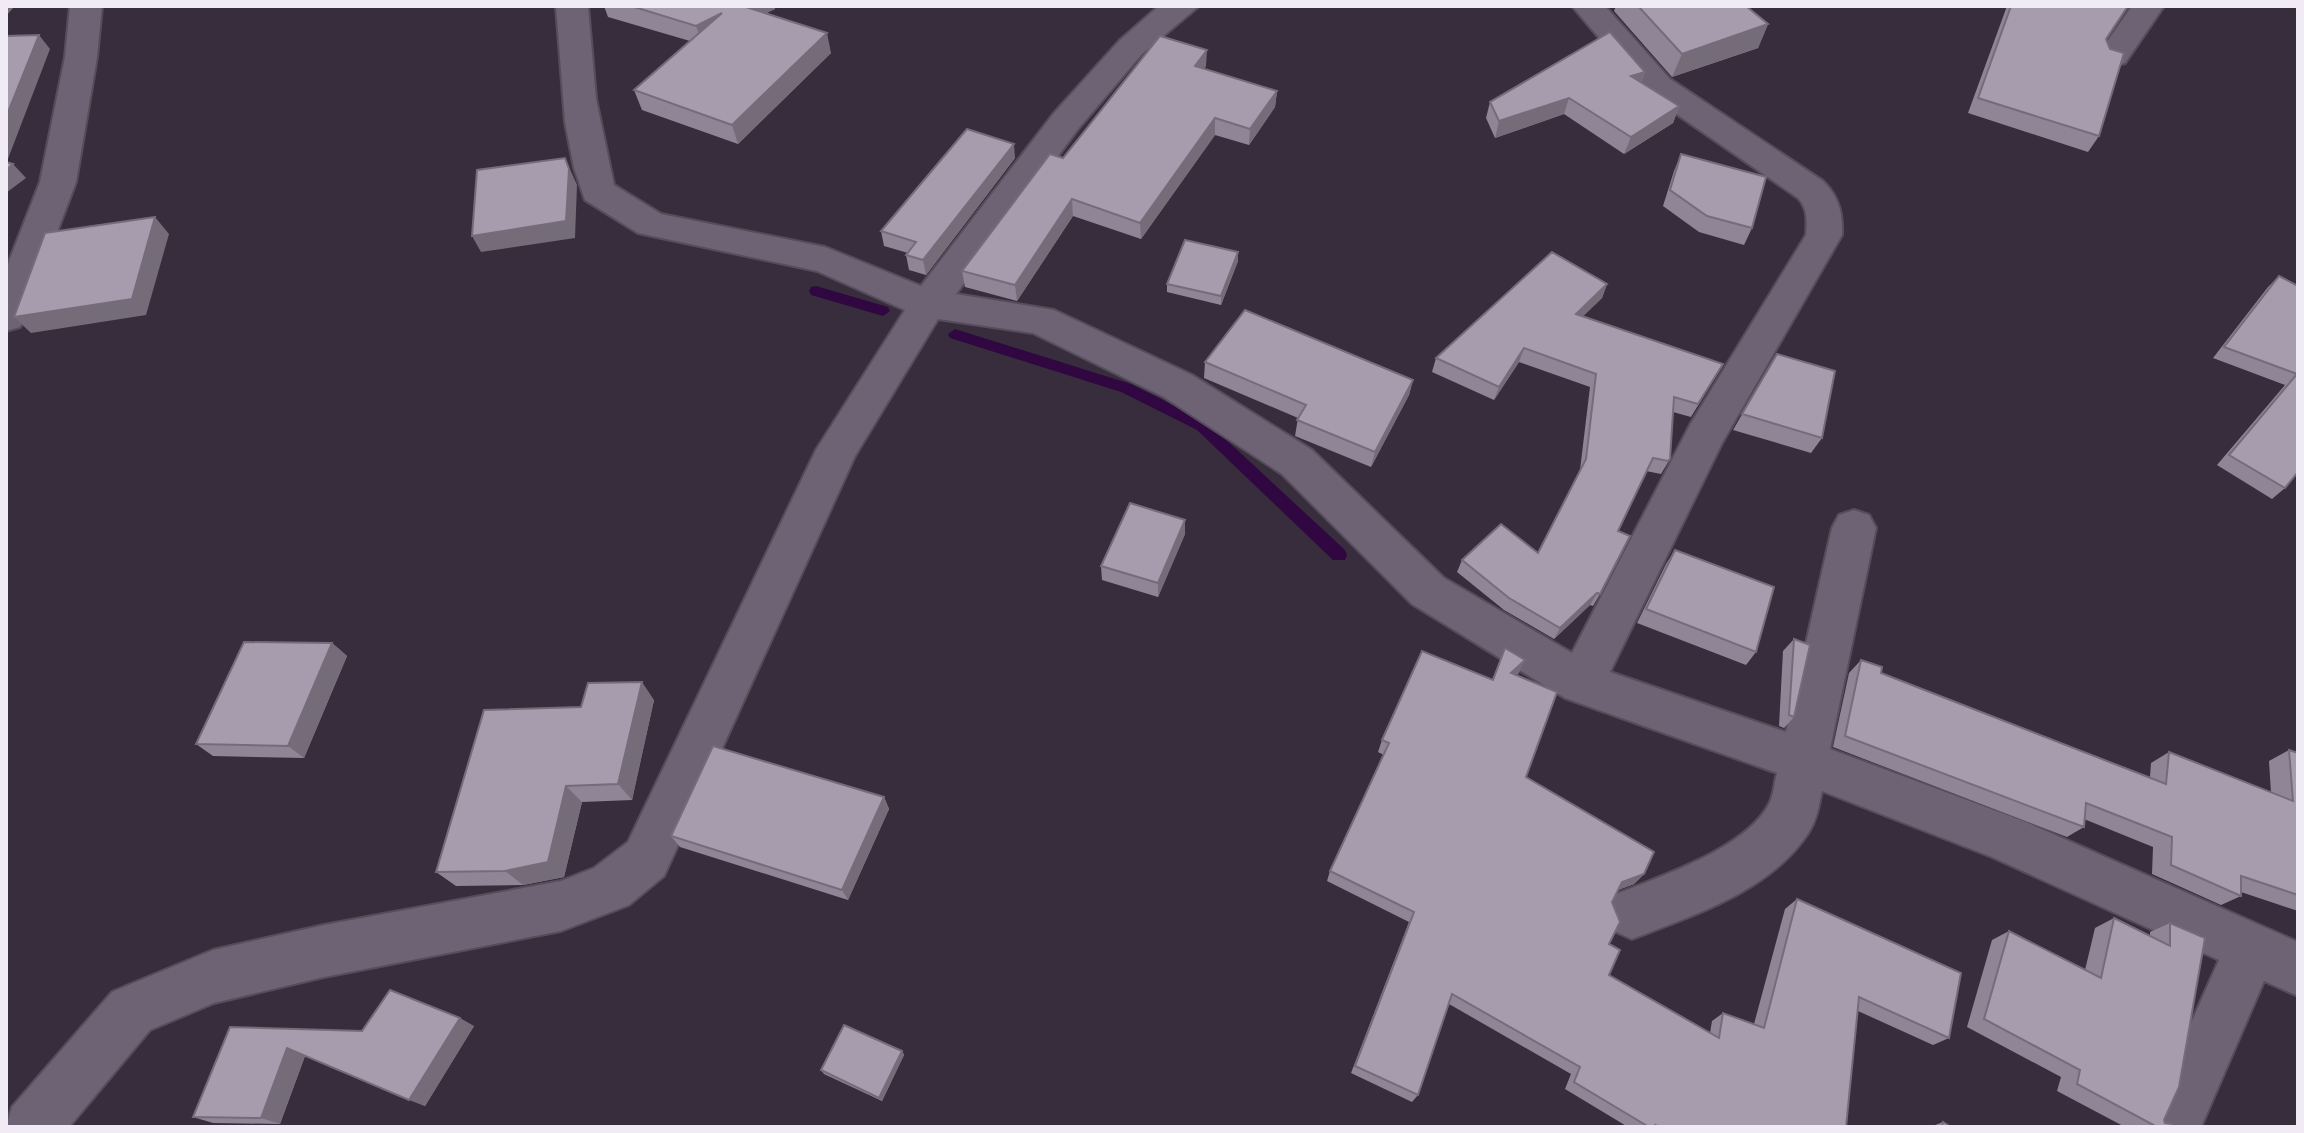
<svg xmlns="http://www.w3.org/2000/svg" width="2304" height="1133" viewBox="0 0 2304 1133" font-family="'Archivo Narrow',sans-serif">
  <style>
    .lines { fill: none; stroke-linecap: round; stroke-linejoin: round }
    .stream { fill: #300741; fill-rule: evenodd }
    .minor-casing { stroke: #564d5a; stroke-width: 4 }
    .minor { fill: #6e6275; fill-rule: evenodd }
    .wall { fill: #908596 }
    .shaded-wall { fill: #756c7a }
    .building { fill: #a79bae; stroke: #756c7a; stroke-width: 2 }
  </style>
  <rect width="100%" height="100%" fill="#372d3d"/>
  <g class="lines">
    <g class="stream">
      <path d="M816 286 888 307 890 311 883 316 811 295 809 291 811 287Z"/>
      <path d="M955 329 1131 384 1207 422 1345 550 1347 555 1345 560H1333L1197 430 1121 392 950 338 948 334Z"/>
    </g>
    <g class="minor-casing">
      <g id="minor">
        <path d="M70 6H102L97 57 76 182 25 317 20 327 6 331V269L40 182 65 57Z"/>
        <path d="M556 6H588L596 99 614 185 661 214 825 247 921 286 1054 113 1120 40 1159 6H1199L1142 54 1078 129 956 294 1054 310 1192 375 1312 450 1444 578 1572 653 1691 423 1806 235C1807 221 1808 209 1798 198L1646 93 1572 6H1605L1670 79 1823 181C1839 197 1843 213 1842 235L1722 443 1610 672 1786 732 1832 528 1839 515 1854 510 1869 515 1876 528 1830 749 2026 822 2298 942V996L2264 981 2201 1127H2145L2219 960 1992 857 1822 791C1819 805 1817 819 1809 832 1771 891 1694 915 1632 939L1614 931 1606 913 1614 895C1658 877 1746 849 1769 804 1774 795 1774 783 1777 773L1565 698 1412 604 1282 474 1164 397 1033 333 938 319 855 456 664 876 629 905 561 931 324 977 214 1003 150 1030 69 1127H6L12 1107 112 992 131 984 213 950 324 925 561 881 594 868 628 842 816 450 905 310 817 271 638 233 585 200 574 168 565 122Z"/>
        <path d="M2132 6H2164L2125 63 2113 66 2101 63 2097 56Z"/>
      </g>
    </g>
    <use href="#minor" class="minor"/>
  </g>
  <g class="wall">
    <path d="M604 6H774L775 9 766 13 831 53 738 144 642 110 634 90 690 41 608 17Z"/>
    <path d="M1616 6H1746L1768 24 1758 48 1672 77 1614 11Z"/>
    <path d="M2007 6H2128L2106 39 2099 136 2088 152 1968 113Z"/>
    <path d="M1206 66 1204 69 1277 91 1275 107 1249 145 1215 135 1141 239 1073 216 1017 301 965 287 962 271Z"/>
    <path d="M1645 72 1641 82 1679 106 1673 123 1624 154 1564 114 1495 138 1486 118 1490 102Z"/>
    <path d="M1681 154 1752 228 1744 245 1699 232 1663 206 1674 171Z"/>
    <path d="M1015 158 926 275 909 270 906 255 908 253 884 246 881 231Z"/>
    <path d="M1238 252V261L1221 305 1167 292V284Z"/>
    <path d="M2279 276 2298 286V472L2285 488 2272 499 2217 465 2285 385 2213 358 2268 287Z"/>
    <path d="M1607 284 1602 298 1583 316 1723 364 1691 417 1673 412 1670 459 1661 474 1646 471 1618 531 1600 594 1593 606 1590 605 1554 639 1504 610 1457 572 1462 560 1538 553 1580 470 1590 387 1519 362 1494 400 1432 372 1436 358Z"/>
    <path d="M1777 354 1822 438 1811 453 1733 430Z"/>
    <path d="M1205 362 1413 380 1409 395 1371 467 1295 436 1298 418 1204 378Z"/>
    <path d="M1185 520V534L1158 597 1102 580 1101 566Z"/>
    <path d="M1675 550 1756 652 1746 665 1637 623 1666 564Z"/>
    <path d="M1794 639V717L1784 728 1779 726 1783 651Z"/>
    <path d="M332 643 347 656 304 758 213 756 196 744Z"/>
    <path d="M1505 648 1519 673 1516 675 1526 777 1644 874 1634 884 1618 890 1612 902 1609 944V975L1710 1033 1712 1021 1723 1013 1754 1024 1785 909 1797 899 1949 1038 1933 1045 1858 1011 1846 1127H1628L1565 1089 1571 1074 1449 1004 1418 1095 1412 1102 1351 1073 1409 922 1327 881 1330 871 1384 755 1378 752 1382 740 1492 680Z"/>
    <path d="M1861 660 1881 673 2150 777 2151 763 2169 752 2271 793 2269 761 2289 750 2298 753V911L2241 892V896L2221 905 2152 874 2153 847 2084 819V827L2067 837 1833 747 1849 673Z"/>
    <path d="M654 700 632 800 582 802 564 877 523 885 456 886 436 872 581 707Z"/>
    <path d="M884 797 889 809 848 900 680 847 671 836Z"/>
    <path d="M2114 918 2150 936V932L2170 923 2164 1120 2165 1123 2171 1127H2125L2057 1091 2061 1077 1967 1027 1992 940 2009 931 2085 970 2095 928Z"/>
    <path d="M474 1026 425 1106 305 1056 280 1124 213 1123 193 1117 230 1027 362 1031Z"/>
    <path d="M902 1051 904 1055 882 1101 824 1074 821 1070Z"/>
    <path d="M1943 1122 1951 1127H1930Z"/>
  </g>
  <g class="shaded-wall">
    <path d="M6 6H15L6 16Z"/>
    <path d="M739 6H774L775 9 745 24Z"/>
    <path d="M722 13 703 45 696 26Z"/>
    <path d="M1768 24 1758 48 1672 77 1682 54Z"/>
    <path d="M827 33 831 53 738 144 732 125Z"/>
    <path d="M39 35 50 49 6 164V117Z"/>
    <path d="M1207 50 1206 66 1194 83 1195 66Z"/>
    <path d="M1645 72 1638 89 1631 76Z"/>
    <path d="M1277 91 1275 107 1249 145 1250 129Z"/>
    <path d="M1569 98 1564 114 1495 138 1499 121Z"/>
    <path d="M1679 106 1673 123 1624 154 1631 137Z"/>
    <path d="M1215 118V135L1141 239 1140 223Z"/>
    <path d="M1014 144 1015 158 926 275 923 260Z"/>
    <path d="M565 158 577 185 575 238 481 252 472 236Z"/>
    <path d="M13 164 26 178 6 193V170Z"/>
    <path d="M1072 199 1073 216 1017 301 1015 285Z"/>
    <path d="M155 217 169 234 146 315 31 333 14 317Z"/>
    <path d="M1238 252V261L1221 305V296Z"/>
    <path d="M1607 284 1602 298 1571 328 1576 314Z"/>
    <path d="M1524 348 1519 362 1494 400 1499 387Z"/>
    <path d="M1413 380 1409 395 1371 467 1375 452Z"/>
    <path d="M1185 520V534L1158 597V583Z"/>
    <path d="M1597 593 1590 605 1554 639 1560 628Z"/>
    <path d="M332 643 347 656 304 758 288 746Z"/>
    <path d="M1525 660 1519 673 1505 686 1511 673Z"/>
    <path d="M642 682 654 700 632 800 618 784Z"/>
    <path d="M566 786 582 802 564 877 523 885 505 871Z"/>
    <path d="M884 797 889 809 848 900 842 890Z"/>
    <path d="M1644 874 1634 884 1613 892 1622 882Z"/>
    <path d="M460 1018 474 1026 425 1106 409 1100Z"/>
    <path d="M287 1048 305 1056 280 1124 261 1118Z"/>
    <path d="M902 1051 904 1055 882 1101 879 1098Z"/>
  </g>
  <g class="building">
    <path d="M631 6H743L827 33 732 125 634 90 722 13 696 26Z"/>
    <path d="M1638 6H1746L1768 24 1682 54Z"/>
    <path d="M2011 6H2128L2106 39 2110 49 2124 53 2099 136 1978 98Z"/>
    <path d="M1610 32 1645 72 1631 76 1679 106 1631 137 1569 98 1499 121 1490 102Z"/>
    <path d="M39 35 6 117V36Z"/>
    <path d="M1160 36 1207 50 1195 66 1277 91 1250 129 1215 118 1140 223 1072 199 1015 285 962 271 1050 154 1063 158Z"/>
    <path d="M967 129 1014 144 923 260 906 255 916 242 881 231Z"/>
    <path d="M1681 154 1766 177 1752 228 1707 216 1670 190Z"/>
    <path d="M565 158 569 169 566 221 472 236 477 170Z"/>
    <path d="M6 162 13 164 6 170Z"/>
    <path d="M155 217 132 299 14 317 45 233Z"/>
    <path d="M1185 240 1238 252 1221 296 1167 284Z"/>
    <path d="M1552 252 1607 284 1576 314 1723 364 1698 404 1674 397 1670 459 1668 461 1653 458 1618 531 1630 536 1600 594 1597 593 1560 628 1509 598 1462 560 1501 524 1538 553 1586 459 1596 374 1524 348 1499 387 1436 358Z"/>
    <path d="M2279 276 2298 286V472L2285 488 2229 455 2297 374 2224 347Z"/>
    <path d="M1245 310 1413 380 1375 452 1297 420 1306 405 1205 362Z"/>
    <path d="M1777 354 1835 371 1822 438 1742 414Z"/>
    <path d="M1130 503 1185 520 1158 583 1101 566Z"/>
    <path d="M1675 550 1774 587 1756 652 1646 609Z"/>
    <path d="M1794 639 1810 645 1794 717 1789 715Z"/>
    <path d="M244 642 332 643 288 746 196 744Z"/>
    <path d="M1505 648 1525 660 1511 673 1557 692 1526 777 1654 852 1644 874 1622 882 1612 902 1620 922 1609 944 1620 950 1609 975 1719 1038 1723 1013 1764 1028 1797 899 1961 973 1949 1038 1859 997 1846 1127H1660L1655 1125 1654 1127H1649L1574 1082 1580 1067 1452 994 1418 1095 1355 1066 1414 912 1330 871 1389 743 1382 740 1422 651 1493 680Z"/>
    <path d="M1861 660 1882 667 1881 673 2166 784 2169 752 2293 801 2289 750 2298 753V895L2241 876V896L2171 865 2172 837 2086 803 2084 827 1845 736Z"/>
    <path d="M642 682 618 784 566 786 548 862 505 871 436 872 484 710 581 707 588 683Z"/>
    <path d="M713 746 884 797 842 890 671 836Z"/>
    <path d="M2114 918 2170 946V923L2205 938 2179 1087 2164 1120 2165 1123 2172 1124 2171 1127H2157L2077 1084 2080 1070 1984 1019 2009 931 2101 978Z"/>
    <path d="M390 990 460 1018 409 1100 287 1048 261 1118 193 1117 230 1027 362 1031Z"/>
    <path d="M844 1025 902 1051 879 1098 821 1070Z"/>
    <path d="M1943 1122 1951 1127H1942Z"/>
  </g>
  <rect width="2304" height="1133" fill="none" stroke="#f1ebf5" stroke-width="16"/>
</svg>
